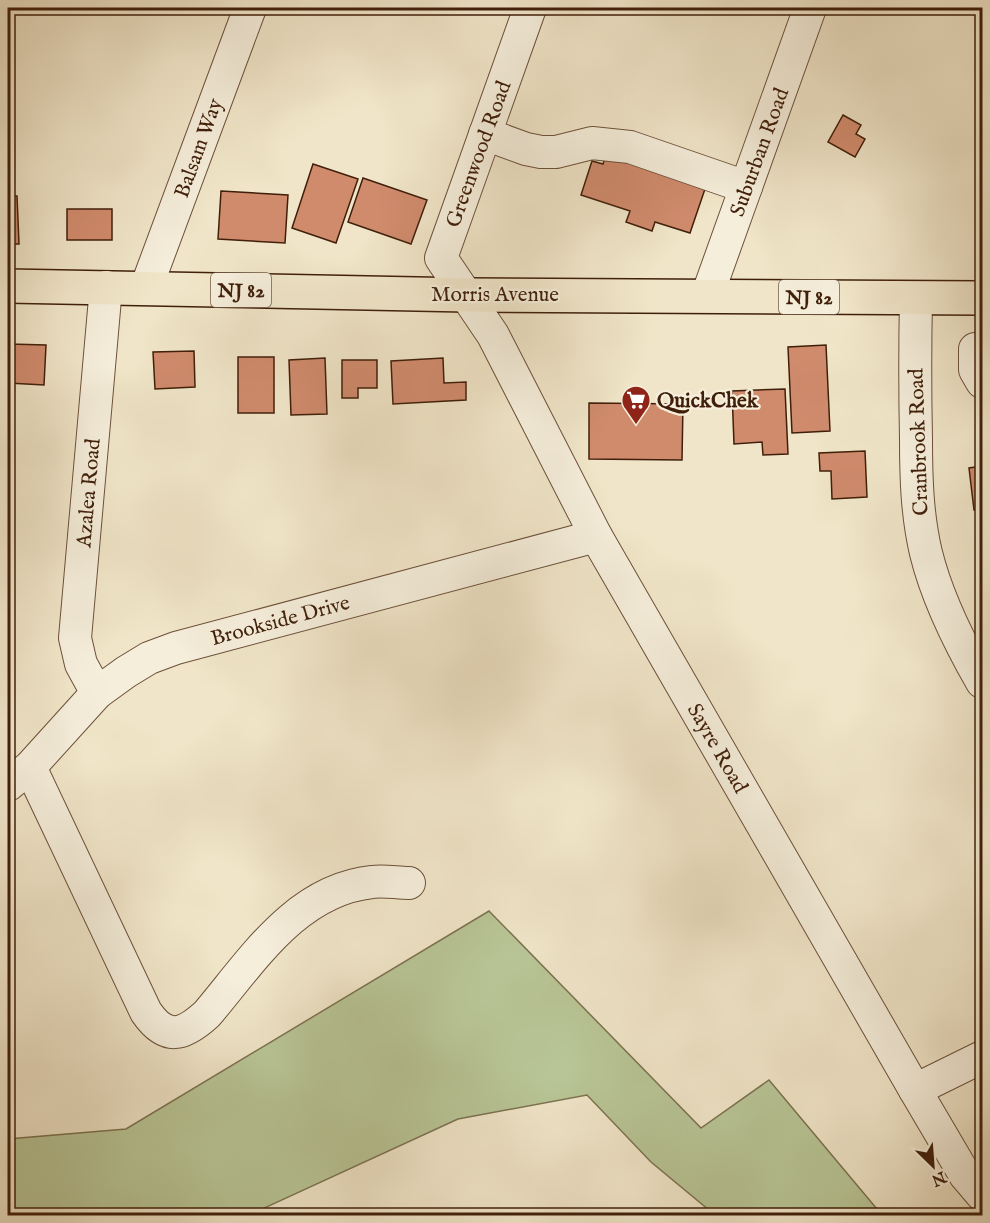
<svg xmlns="http://www.w3.org/2000/svg" width="990" height="1223" viewBox="0 0 990 1223" font-family="'IM FELL English',serif">
  <style>
    .green { fill: #b8c596; stroke: #7c7250; stroke-width: 1.5 }
    .building { fill: #d08b6d; stroke: #401f0a; stroke-width: 1.5 }
    .lines { fill: none; stroke-linecap: round; stroke-linejoin: round }
    .minor-casing { stroke: #6c503a; stroke-width: 34 }
    .major-casing { stroke: #401f0a; stroke-width: 36 }
    .minor { stroke: #f5eedb; stroke-width: 32 }
    .major { stroke: #f0e5c8; stroke-width: 33 }
    .labels { text-anchor: middle; stroke-width: 4.5; stroke-linejoin: round; paint-order: stroke }
    .shield { fill: #f5eedb; stroke: #765d49; stroke-width: 1.5 }
    .shield-label { font-size: 20px; font-weight: bold; fill: #401f0a }
    .street-label { font-size: 21px; fill: #401f0a; stroke: #f5eedb }
    .poi-label { font-size: 21px; font-weight: bold; fill: #401f0a; stroke: #f5eedb; text-anchor: start }
  </style>
  <rect width="100%" height="100%" fill="#f0e5c8"/>
  <filter id="stains"><feTurbulence type="fractalNoise" baseFrequency=".00333" numOctaves="4"/><feColorMatrix values="0 0 0 0 .2 0 0 0 0 .09 0 0 0 0 .02 0 0 0 .5 -.17"/></filter>
  <radialGradient id="worn" r=".72"><stop offset=".6" stop-color="#630" stop-opacity="0"/><stop offset="1" stop-color="#630" stop-opacity=".3"/></radialGradient>
  <path class="green" d="M489 911 701 1128 769 1080 882 1215H715L651 1162 587 1095 458 1119 249 1215H8V1139L126 1129Z"/>
  <g class="building">
    <path d="M843 115 861 125 856 134 865 139 855 157 828 142Z"/>
    <path d="M607 152 706 186 690 233 655 222 652 231 626 222 630 211 581 195 592 161 603 164Z"/>
    <path d="M313 164 358 179 336 243 292 228Z"/>
    <path d="M363 178 427 200 411 244 348 222Z"/>
    <path d="M221 191 288 195 285 243 218 239Z"/>
    <path d="M8 196H17L19 244H8Z"/>
    <rect x="67" y="209" width="45" height="31"/>
    <path d="M8 344 46 345 44 385 8 383Z"/>
    <path d="M826 345 830 431 792 433 788 347Z"/>
    <path d="M194 351 195 387 155 389 153 352Z"/>
    <rect x="238" y="357" width="36" height="56"/>
    <path d="M325 358 327 414 291 415 289 360Z"/>
    <path d="M443 358 444 383 466 382V400L393 404 391 361Z"/>
    <path d="M342 360H377V388H358V398H342Z"/>
    <path d="M785 389 788 454 763 455 762 442 734 444 732 391Z"/>
    <path d="M589 403 683 404 682 460 589 459Z"/>
    <path d="M865 451 867 497 832 499 831 471H820L819 453Z"/>
    <path d="M982 466V509L974 510 969 468Z"/>
  </g>
  <g class="lines">
    <g class="minor-casing">
      <g id="minor">
        <path d="M530 8 441 258 493 335 596 536 915 1090 965 1175 982 1195"/>
        <path d="M485 134 526 149 541 152H556L592 143 630 147 746 187"/>
        <path d="M146 288 250 8"/>
        <path d="M707 296 810 8"/>
        <path d="M916 298C915 345 915 392 916 439 916 477 917 515 926 553 937 598 959 642 982 682"/>
        <path d="M982 349H975V370L982 382"/>
        <path d="M97 693 81 664 75 638 106 287"/>
        <path d="M30 767 146 1012C166 1041 183 1036 207 1014 252 961 296 890 372 882 384 880 397 883 409 883"/>
        <path d="M8 785 30 767 97 693 126 672 149 658 176 648 596 536"/>
        <path d="M915 1090 982 1057"/>
      </g>
    </g>
    <g class="major-casing">
      <path id="major" d="M8 286 467 295 982 298"/>
    </g>
    <use href="#minor" class="minor"/>
    <use href="#major" class="major"/>
  </g>
  <defs>
    <g id="supermarket-pin" transform="scale(1.5)"><path d="M0 17L-7.5 6A9.5 9.5 0 1 1 7.5 6Z" fill="#8f2418" stroke="#f5eedb"/><path d="M-6-5.5h2.5l.6 2H6L4.5 2H-2.5L-4.4-4H-6ZM-1.5 3.2a1.3 1.3 0 1 0 .1 0ZM3 3.2a1.3 1.3 0 1 0 .1 0Z" fill="#fff"/></g>
  </defs>
  <g fill-rule="evenodd">
    <use href="#supermarket-pin" x="636" y="400"/>
  </g>
  <g class="labels">
    <g class="shield">
      <rect x="211" y="273" width="60" height="34" rx="4.5"/>
      <rect x="779" y="280" width="60" height="34" rx="4.5"/>
    </g>
    <g class="shield-label">
      <text x="241" y="297">NJ 82</text>
      <text x="809" y="304">NJ 82</text>
    </g>
    <g class="street-label">
      <text transform="translate(198 148) rotate(-70)" y="7">Balsam Way</text>
      <text transform="translate(759 152) rotate(-70)" y="7">Suburban Road</text>
      <text transform="translate(478 154) rotate(-70)" y="7">Greenwood Road</text>
      <text x="495" y="301">Morris Avenue</text>
      <text transform="translate(918 442) rotate(-92)" y="7">Cranbrook Road</text>
      <text transform="translate(88 493) rotate(-85)" y="7">Azalea Road</text>
      <text transform="translate(280 620) rotate(-15)" y="7">Brookside Drive</text>
      <text transform="translate(718 748) rotate(60)" y="7">Sayre Road</text>
    </g>
    <g class="poi-label">
      <text x="657" y="407">QuickChek</text>
    </g>
  </g>
  <rect width="990" height="1223" fill="none" stroke="#f0e5c8" stroke-width="30"/>
  <rect x="9" y="9" width="972" height="1205" fill="none" stroke="#401f0a" stroke-width="3"/>
  <rect x="15" y="15" width="960" height="1193" fill="none" stroke="#401f0a" stroke-width="1.5"/>
  <g transform="translate(933 1166) rotate(155)" stroke="#f5eedb" stroke-width="4.5" paint-order="stroke">
  <path d="M0-4.5L10 22L0 15L-10 22Z" fill="#401f0a"/>
  <text y="-9" font-size="16" font-weight="bold" text-anchor="middle" fill="#401f0a">N</text>
  </g>
  <rect width="100%" height="100%" filter="url(#stains)"/>
  <rect width="100%" height="100%" fill="url(#worn)"/>
</svg>
